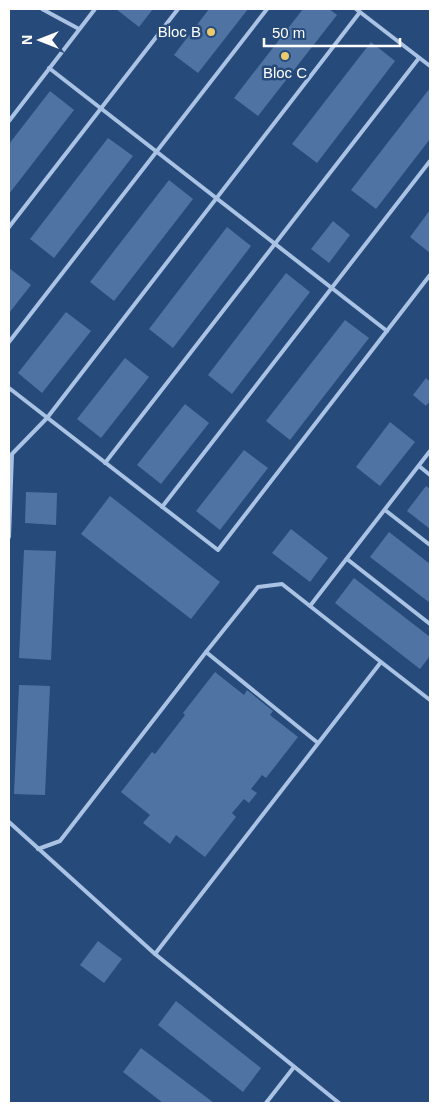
<svg xmlns="http://www.w3.org/2000/svg" width="439" height="1112" viewBox="0 0 439 1112" font-family="Helvetica,sans-serif">
  <style>
    .building { fill: #4f74a3 }
    .lines { fill: none; stroke-linecap: round; stroke-linejoin: round }
    .service { stroke: #aac3e4; stroke-width: 4 }
    .poi-dot { fill: #ecc96f; stroke: #264a7a; stroke-width: 2 }
    .labels { text-anchor: middle; stroke-width: 5; stroke-linejoin: round; paint-order: stroke }
    .poi-label { font-size: 15px; fill: #fff; stroke: #264a7a; text-anchor: end }
  </style>
  <rect width="100%" height="100%" fill="#264a7a"/>
  <g class="building">
    <path d="M116 9H153L139 27Z"/>
    <path d="M209 9H248L198 73 174 55Z"/>
    <path d="M303 9H329L337 15 258 116 234 98Z"/>
    <path d="M371 42 395 61 317 163 292 144Z"/>
    <path d="M430 88V139L376 209 351 190Z"/>
    <path d="M50 91 74 110 9 194V144Z"/>
    <path d="M108 138 133 156 54 258 30 239Z"/>
    <path d="M169 180 193 199 114 301 90 282Z"/>
    <path d="M430 210V253L410 237Z"/>
    <path d="M333 221 350 235 329 263 311 249Z"/>
    <path d="M227 227 251 246 173 348 149 329Z"/>
    <path d="M9 268 31 285 9 313Z"/>
    <path d="M286 273 310 292 232 394 208 375Z"/>
    <path d="M66 312 91 331 42 393 18 373Z"/>
    <path d="M345 320 369 338 290 440 266 421Z"/>
    <path d="M125 358 149 377 101 438 77 419Z"/>
    <path d="M426 378 430 382V401L426 406 413 395Z"/>
    <path d="M185 404 209 423 161 484 137 465Z"/>
    <path d="M390 422 415 442 380 486 356 467Z"/>
    <path d="M244 450 268 468 220 530 196 511Z"/>
    <path d="M426 486 430 489V529L407 511Z"/>
    <path d="M26 492 57 493 56 525 25 523Z"/>
    <path d="M110 496 220 582 191 619 81 534Z"/>
    <path d="M291 529 328 558 310 582 272 553Z"/>
    <path d="M389 532 430 564V603L370 557Z"/>
    <path d="M24 550 56 551 51 660 19 658Z"/>
    <path d="M354 578 430 637V656L420 669 335 603Z"/>
    <path d="M215 672 244 695 247 690 273 711 270 715 298 737 266 778 262 775 251 789 257 793 249 803 244 799 232 813 236 817 205 857 176 835 170 844 143 823 150 815 121 792 152 752 155 754 185 715 183 713Z"/>
    <path d="M19 685 50 686 45 795 14 794Z"/>
    <path d="M98 941 122 959 104 983 80 965Z"/>
    <path d="M176 1001 261 1068 243 1092 158 1025Z"/>
    <path d="M141 1048 214 1103H163L123 1072Z"/>
  </g>
  <g class="lines">
    <g class="service">
      <path d="M42 9 79 29"/>
      <path d="M356 9 430 66"/>
      <path d="M49 68 387 331"/>
      <path d="M9 121 95 9"/>
      <path d="M9 227 178 9"/>
      <path d="M9 342 267 9"/>
      <path d="M9 388 218 550 430 275"/>
      <path d="M105 463 419 58"/>
      <path d="M419 466 430 475"/>
      <path d="M162 507 430 161"/>
      <path d="M385 510 430 545"/>
      <path d="M9 537 12 454 47 418 360 12"/>
      <path d="M347 559 430 624"/>
      <path d="M310 606 430 451"/>
      <path d="M381 662 430 700"/>
      <path d="M9 822 155 954 339 1103"/>
      <path d="M38 849 60 841 206 652"/>
      <path d="M155 954 381 662 282 584 258 587 206 652 318 743"/>
      <path d="M266 1103 294 1067"/>
    </g>
  </g>
  <g class="poi-dot">
    <circle cx="211" cy="32" r="5"/>
    <circle cx="285" cy="56" r="5"/>
  </g>
  <g class="labels">
    <g class="poi-label">
      <text x="201" y="37">Bloc B</text>
      <text x="285" y="78" text-anchor="middle">Bloc C</text>
    </g>
  </g>
  <rect width="439" height="1112" fill="none" stroke="#ffffff" stroke-width="20"/>
  <g transform="translate(40 40) rotate(270)" stroke="#264a7a" stroke-width="4" paint-order="stroke">
  <path d="M0-4L9 19L0 12L-9 19Z" fill="#ffffff"/>
  <text y="-8" font-size="14" font-weight="bold" text-anchor="middle" fill="#ffffff">N</text>
  </g>
  <path d="M264 38v8h136v-8" fill="none" stroke="#ffffff" stroke-width="2.5"/>
  <text x="272" y="38" font-size="15" fill="#ffffff" stroke="#264a7a" stroke-width="4" paint-order="stroke">50 m</text>
</svg>
